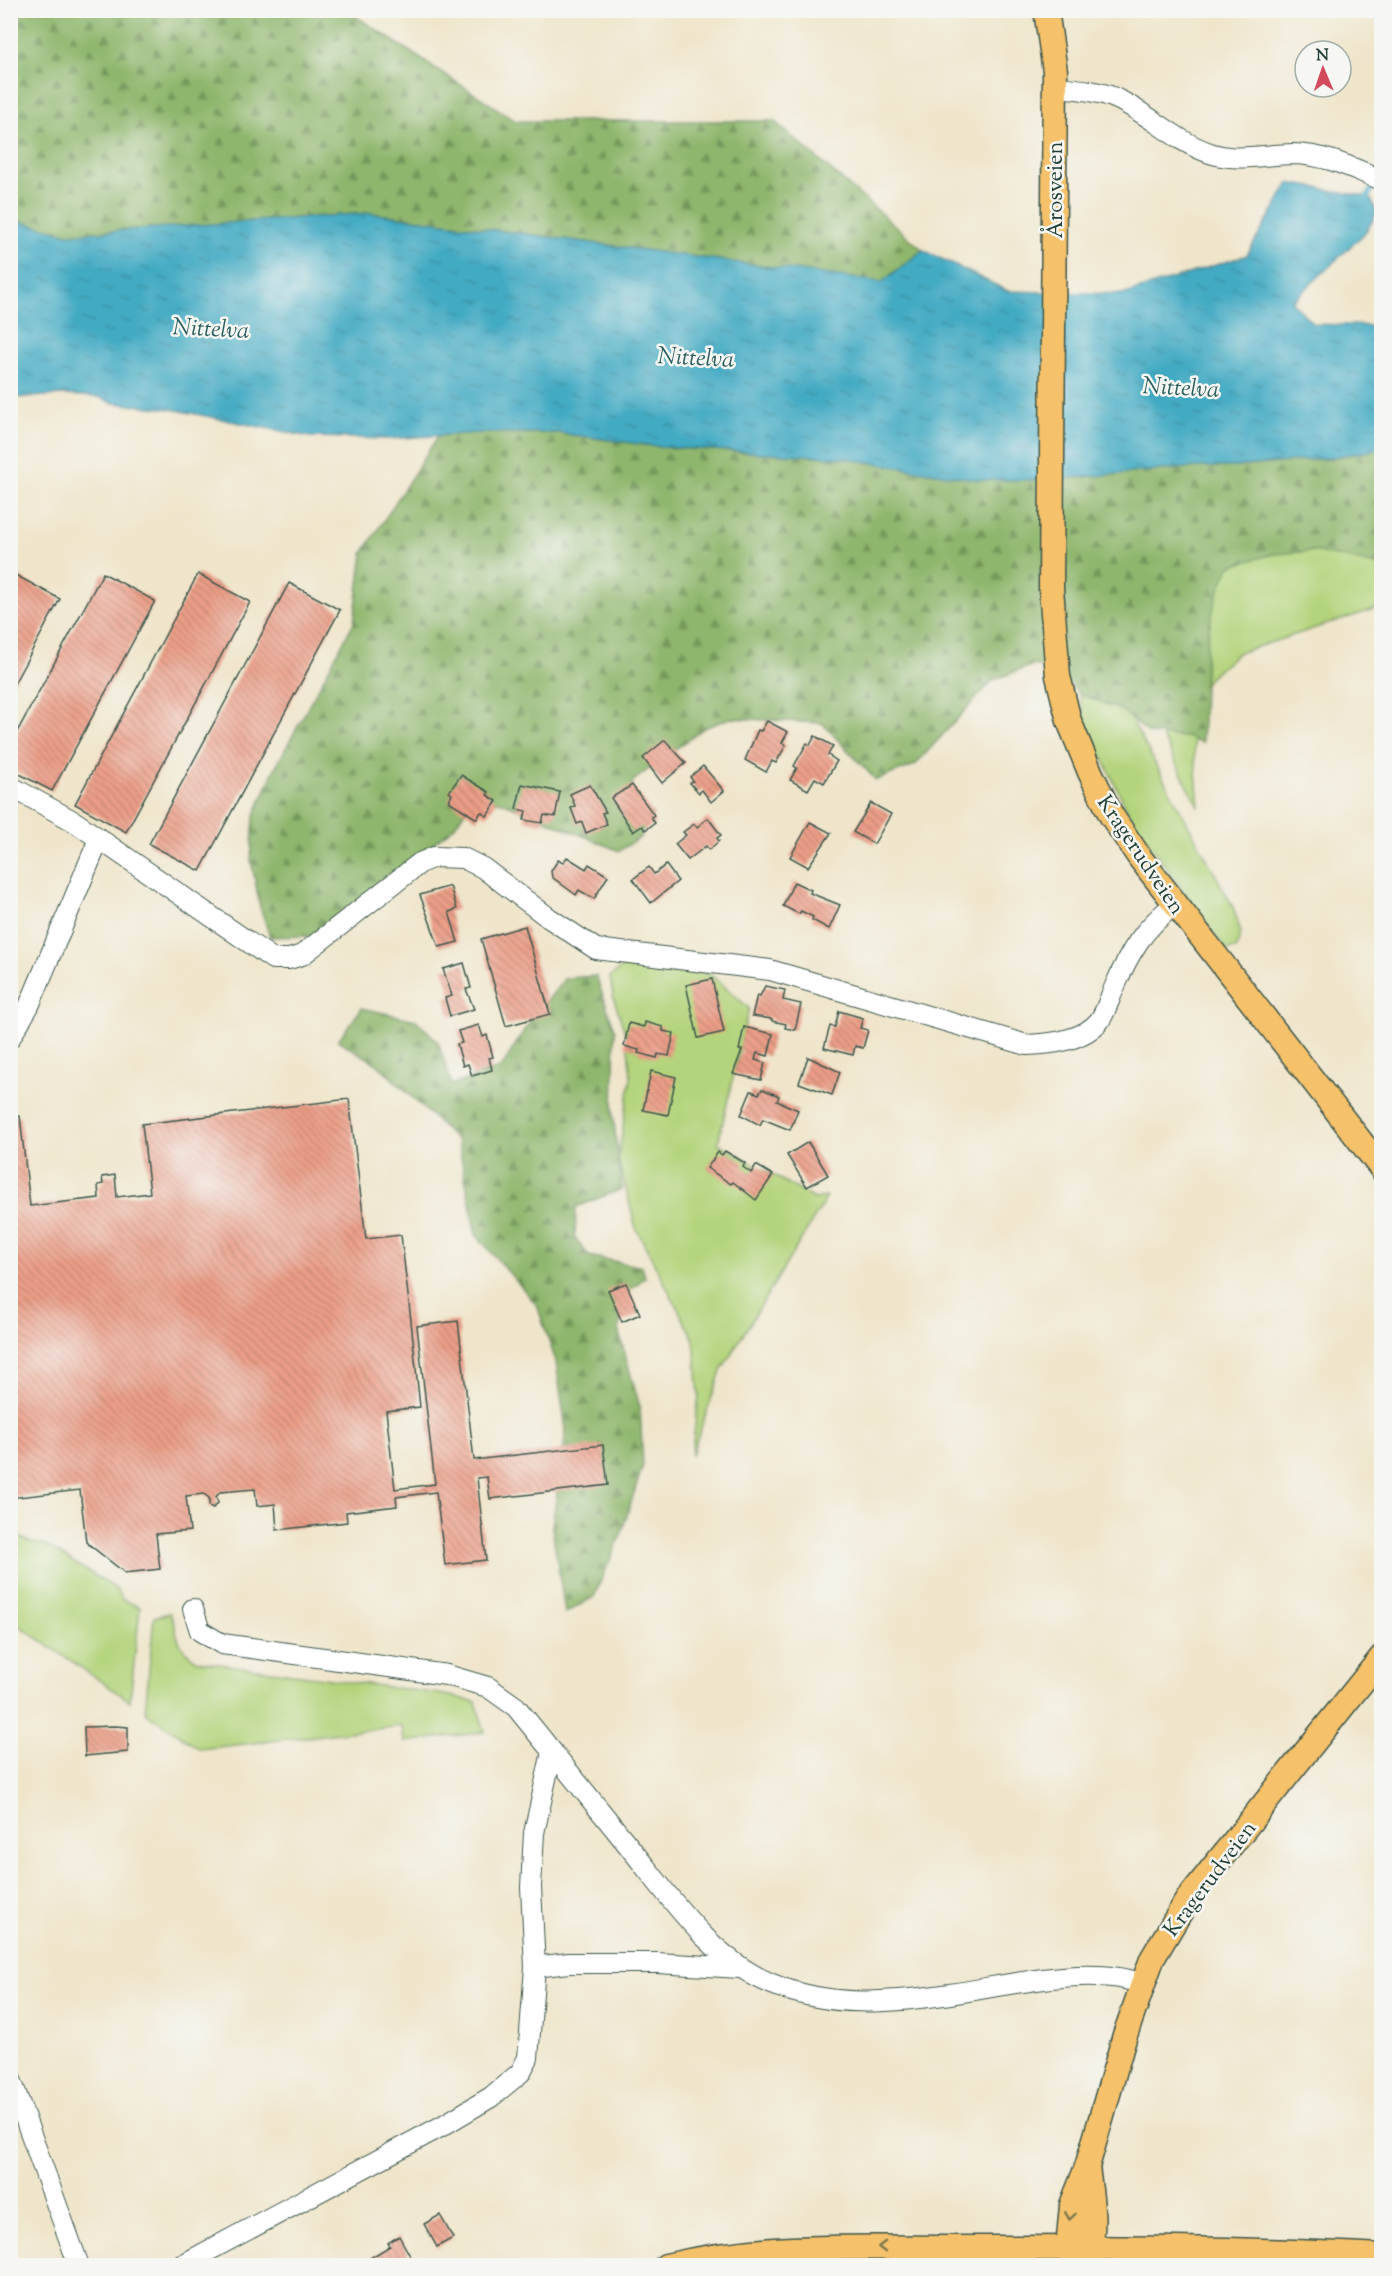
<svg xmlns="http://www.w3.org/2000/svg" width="1392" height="2276" viewBox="0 0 1392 2276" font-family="'Sorts Mill Goudy',serif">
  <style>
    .grass { fill: #b3d47c; stroke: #698858; stroke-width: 1.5 }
    .forest { fill: url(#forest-firs); stroke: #567a50; stroke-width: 1.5 }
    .water { fill: url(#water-ripples); stroke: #31747c; stroke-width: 1.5 }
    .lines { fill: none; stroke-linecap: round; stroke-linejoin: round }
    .stream { stroke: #43aac3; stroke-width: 6 }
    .building { fill: url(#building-back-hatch) }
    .minor-casing { stroke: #3e564b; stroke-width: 22 }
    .major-casing { stroke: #3e564b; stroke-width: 27 }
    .minor { stroke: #fff; stroke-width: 20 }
    .major { stroke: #f5c16b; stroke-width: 24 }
    .oneway { stroke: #7f784d }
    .labels { text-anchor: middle; stroke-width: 5; stroke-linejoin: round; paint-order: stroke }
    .street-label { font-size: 22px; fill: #1f3d34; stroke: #f6f6f2 }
    .water-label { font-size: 24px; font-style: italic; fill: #2a5e5f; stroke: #f6f6f2 }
  </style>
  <defs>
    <pattern id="forest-firs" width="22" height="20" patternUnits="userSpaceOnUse" patternTransform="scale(1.5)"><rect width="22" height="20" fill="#8eb66c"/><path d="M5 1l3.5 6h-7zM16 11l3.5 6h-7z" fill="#73955a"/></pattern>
    <pattern id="water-ripples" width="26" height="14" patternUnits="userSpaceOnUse" patternTransform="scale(1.5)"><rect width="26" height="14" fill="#43aac3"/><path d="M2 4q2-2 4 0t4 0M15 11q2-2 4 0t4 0" fill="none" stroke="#378c9f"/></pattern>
    <pattern id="building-back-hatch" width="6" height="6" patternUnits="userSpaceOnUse" patternTransform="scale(1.5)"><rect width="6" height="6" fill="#ec9e87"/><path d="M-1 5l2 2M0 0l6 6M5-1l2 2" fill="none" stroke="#bf826f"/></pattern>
  </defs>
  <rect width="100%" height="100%" fill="#f6f6f2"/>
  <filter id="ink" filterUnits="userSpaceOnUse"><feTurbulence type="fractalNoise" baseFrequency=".0167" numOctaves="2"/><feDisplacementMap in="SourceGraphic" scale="12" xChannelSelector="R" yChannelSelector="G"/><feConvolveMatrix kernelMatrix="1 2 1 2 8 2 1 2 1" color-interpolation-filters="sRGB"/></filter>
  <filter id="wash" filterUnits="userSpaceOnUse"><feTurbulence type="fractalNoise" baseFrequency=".008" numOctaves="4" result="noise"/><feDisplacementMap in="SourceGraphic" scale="24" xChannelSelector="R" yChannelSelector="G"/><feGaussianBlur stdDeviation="1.35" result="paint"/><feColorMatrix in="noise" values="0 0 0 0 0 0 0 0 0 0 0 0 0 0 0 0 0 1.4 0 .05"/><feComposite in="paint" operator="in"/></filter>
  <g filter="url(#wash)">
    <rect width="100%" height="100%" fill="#efe5cb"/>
    <g class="grass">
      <path d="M1381 452V607L1238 653 1207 680 1192 722 1199 808 1084 584Z"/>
      <path d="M1074 614 1233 907 1241 933 1236 949 1226 950 1132 820 1085 721 1072 664Z"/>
      <path d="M622 967 710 974 749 1008 718 1143 814 1199 827 1197 721 1371 691 1456 699 1396 694 1340 636 1228 618 1159 631 1077 627 1039 613 996 610 977Z"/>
      <path d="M10 1532 31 1543 44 1544 115 1588 123 1600 140 1607 130 1701 11 1620Z"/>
      <path d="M170 1613C181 1637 172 1644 198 1661L440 1694 476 1702 485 1732 404 1742 402 1726 200 1749 145 1712 154 1617Z"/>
    </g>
    <g class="forest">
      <path d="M346 10 516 121H774L923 250 882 282 370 213 68 234 11 219V11Z"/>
      <path d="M478 433H559L661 447 835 457 1047 480 1197 467H1235L1328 458 1381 449V566L1314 551 1273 554 1230 566C1201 617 1205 685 1202 743L1187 737 1149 734 1123 711 1080 694 1056 671 1033 665 993 680 915 765 876 780 822 723 731 718 704 728 633 781 629 797 644 825 641 837 619 851 500 801 468 807 454 827 315 936 270 937 260 907 251 860 254 817 274 770 354 622 363 553 438 436Z"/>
      <path d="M596 976 615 1030 613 1114 622 1189 576 1207 575 1239 589 1256 642 1267 645 1277 622 1298 619 1333 640 1407 643 1465 620 1537 594 1597 565 1613 552 1527 566 1430 556 1362 537 1305 476 1235 458 1141 377 1064 338 1040 362 1008 416 1020 438 1042 452 1085 502 1067 525 1029 565 978Z"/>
    </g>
    <path class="water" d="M1289 183 1370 197 1377 213 1366 232 1292 302 1314 324 1381 326V449L1328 458 1235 467H1198L1047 480H980L835 457 661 447 559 433H478L388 439 310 437 171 409 113 403 98 397 66 395 11 398V219L68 234 370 213 882 282 923 250 1008 291 1125 294 1247 255Z"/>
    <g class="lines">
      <path class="stream" d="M1365 202 1382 168"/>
    </g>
    <g id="blocks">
      <g class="building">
        <path d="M10 572 60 599 10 691Z"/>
        <path d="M103 573 155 601 52 791 10 769V745Z"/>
        <path d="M198 574 250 602 126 832 75 804Z"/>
        <path d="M289 583 340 610 200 871 149 844Z"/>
        <path d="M767 721 788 732 782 743 786 745 776 763 772 761 766 772 745 760 758 730 761 731Z"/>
        <path d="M815 736 833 746 828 755 837 761 824 783 815 778 808 790 790 780 797 768 794 766 807 743 810 745Z"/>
        <path d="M665 740 686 763 662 783 643 758Z"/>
        <path d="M703 766 724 791 711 802 702 790 699 793 690 783 693 781 690 777Z"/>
        <path d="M461 775 489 792 487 795 497 801 487 816 481 812 477 819 449 801 452 794 449 792Z"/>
        <path d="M522 784 560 792 555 817 544 815 542 823 524 820 526 811 516 809Z"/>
        <path d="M590 785 606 812 602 813 607 824 586 833 582 822 577 824 571 808 575 806 570 794Z"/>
        <path d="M632 785 654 815 651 817 655 823 645 830 642 826 633 832 611 798Z"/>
        <path d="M871 803 891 814 874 844 853 832Z"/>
        <path d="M708 818 721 835 717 838 719 841 709 850 706 846 688 860 675 844 686 835 683 832 694 824 697 827Z"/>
        <path d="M810 822 831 833 808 867 790 857Z"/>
        <path d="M567 857 586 869 589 864 608 876 594 899 579 890 576 895 552 877 551 871 558 860 563 863Z"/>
        <path d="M666 865 678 881 651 903 633 879 649 867 654 874Z"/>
        <path d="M794 882 811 890 810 893 840 905 829 929 812 920 813 917 801 911 799 914 783 906Z"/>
        <path d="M450 886 457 909 449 912 458 942 439 947 420 895Z"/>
        <path d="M525 926 550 1014 506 1026 481 939Z"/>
        <path d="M464 963 471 988 466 989 474 1009 450 1016 445 998 452 996 443 969Z"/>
        <path d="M712 979 724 1032 698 1038 686 985Z"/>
        <path d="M765 986 785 990 783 1000 801 1004 795 1030 785 1028 786 1024 772 1021V1019L752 1016 757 995 760 996Z"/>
        <path d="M839 1011 863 1018 860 1028 868 1030 863 1048 855 1046 853 1055 824 1048 830 1026 835 1027Z"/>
        <path d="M645 1022 663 1027V1031L674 1033 669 1056 658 1054 657 1058 638 1053 639 1050 624 1046 629 1023 644 1027Z"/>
        <path d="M479 1025 483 1037 487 1035 493 1057 489 1058 492 1070 472 1076 468 1064 463 1066 457 1044 462 1043 458 1031Z"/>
        <path d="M744 1027 773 1034 768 1056 757 1053 755 1060 765 1063 761 1080 733 1074 742 1050H739Z"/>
        <path d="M808 1057 840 1072 832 1095 799 1083Z"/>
        <path d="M651 1071 676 1077 668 1115 643 1110Z"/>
        <path d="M762 1089 779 1096 777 1101 798 1110 790 1130 763 1119 760 1125 741 1115 751 1091 759 1094Z"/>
        <path d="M349 1099 366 1239 401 1235 411 1321 420 1407 386 1411 395 1489 435 1484 417 1326 458 1321 474 1460 603 1445 608 1485 490 1499 487 1477 477 1478 486 1560 445 1565 436 1492 396 1497 397 1506 346 1512 347 1522 277 1530 275 1504 257 1506 255 1489 220 1492 216 1497 218 1503 213 1508 209 1506V1498L204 1494 186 1496 190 1531 156 1534 160 1569 125 1573 86 1542 80 1490 10 1498V1117L20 1116 30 1206 99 1198 98 1185 103 1184 102 1177 115 1175 117 1197 150 1193 142 1124Z"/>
        <path d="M808 1142 828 1175 807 1187 787 1155Z"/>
        <path d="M725 1151 745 1163 743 1167 751 1173 756 1165 773 1175 756 1200 733 1182 731 1184 707 1168 718 1152 722 1155Z"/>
        <path d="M626 1283 640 1314 622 1322 608 1290Z"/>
        <path d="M115 1726 128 1727V1752L85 1756 84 1727Z"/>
        <path d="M440 2215 453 2238 437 2247 424 2224Z"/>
        <path d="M399 2236 414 2263 410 2266H357L390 2246 388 2243Z"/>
      </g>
    </g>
  </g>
  <g filter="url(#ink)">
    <use href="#blocks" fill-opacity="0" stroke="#3e564b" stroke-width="1.5"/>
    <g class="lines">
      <g class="minor-casing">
        <g id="minor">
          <path d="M1054 87C1076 89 1097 90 1117 99 1151 115 1177 143 1213 154 1240 162 1266 154 1294 154 1327 155 1352 168 1382 180"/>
          <path d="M10 786 75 822 273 959H289L302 955 420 863 434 857 463 858 483 868 549 918 596 949 770 970 1027 1045C1050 1044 1084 1041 1100 1020 1106 1011 1110 997 1115 986 1130 951 1143 929 1174 905"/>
          <path d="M10 1038 29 1006 99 839"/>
          <path d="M193 1609 200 1631 222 1644 447 1675 488 1687 516 1707C553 1753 590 1799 627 1844 668 1894 710 1959 772 1984 830 2008 890 2003 950 1994 1006 1986 1090 1964 1142 1984"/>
          <path d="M535 1967 569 1963H657L740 1968"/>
          <path d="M10 2077 79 2266"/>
          <path d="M180 2266 442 2126 491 2097 520 2073 528 2058 535 1967 531 1887 534 1833 552 1752"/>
        </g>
      </g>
      <g class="major-casing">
        <g id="major">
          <path d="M1046 10 1055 71 1051 588 1058 676 1069 721 1090 772 1111 815 1140 858 1382 1169"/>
          <path d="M1085 2261C1098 2232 1091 2198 1087 2167"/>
          <path d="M666 2266C765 2242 869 2248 969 2248 1107 2248 1244 2248 1382 2256"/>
          <path d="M1077 2266 1068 2248 1072 2205 1087 2167 1125 2035 1152 1959 1188 1899 1382 1657"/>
        </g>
      </g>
      <use href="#minor" class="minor"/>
      <use href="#major" class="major"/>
    </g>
    <defs><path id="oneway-chevron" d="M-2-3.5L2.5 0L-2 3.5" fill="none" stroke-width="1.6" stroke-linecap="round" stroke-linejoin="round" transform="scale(1.5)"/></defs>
    <g class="oneway">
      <use href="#oneway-chevron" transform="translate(1070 2216) rotate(98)"/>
      <use href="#oneway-chevron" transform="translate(882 2247) rotate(-180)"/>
    </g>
  </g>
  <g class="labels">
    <g class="street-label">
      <text transform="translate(1054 190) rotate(-90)" y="8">Årosveien</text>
      <text transform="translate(1142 854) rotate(56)" y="8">Kragerudveien</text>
      <text transform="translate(1209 1878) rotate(-53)" y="8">Kragerudveien</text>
    </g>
    <g class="water-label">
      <text transform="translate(211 328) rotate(3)" y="8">Nittelva</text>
      <text transform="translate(696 357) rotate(3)" y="8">Nittelva</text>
      <text transform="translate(1181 387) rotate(3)" y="8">Nittelva</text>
    </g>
  </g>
  <rect width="1392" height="2276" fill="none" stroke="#f6f6f2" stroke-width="36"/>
  <g transform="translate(1323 69) rotate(358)"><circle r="28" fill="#f6f6f2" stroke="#a0aca6" stroke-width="1.5"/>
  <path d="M0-4.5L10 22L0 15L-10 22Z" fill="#d1495b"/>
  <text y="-9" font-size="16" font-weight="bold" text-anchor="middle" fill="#1f3d34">N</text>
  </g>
</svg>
